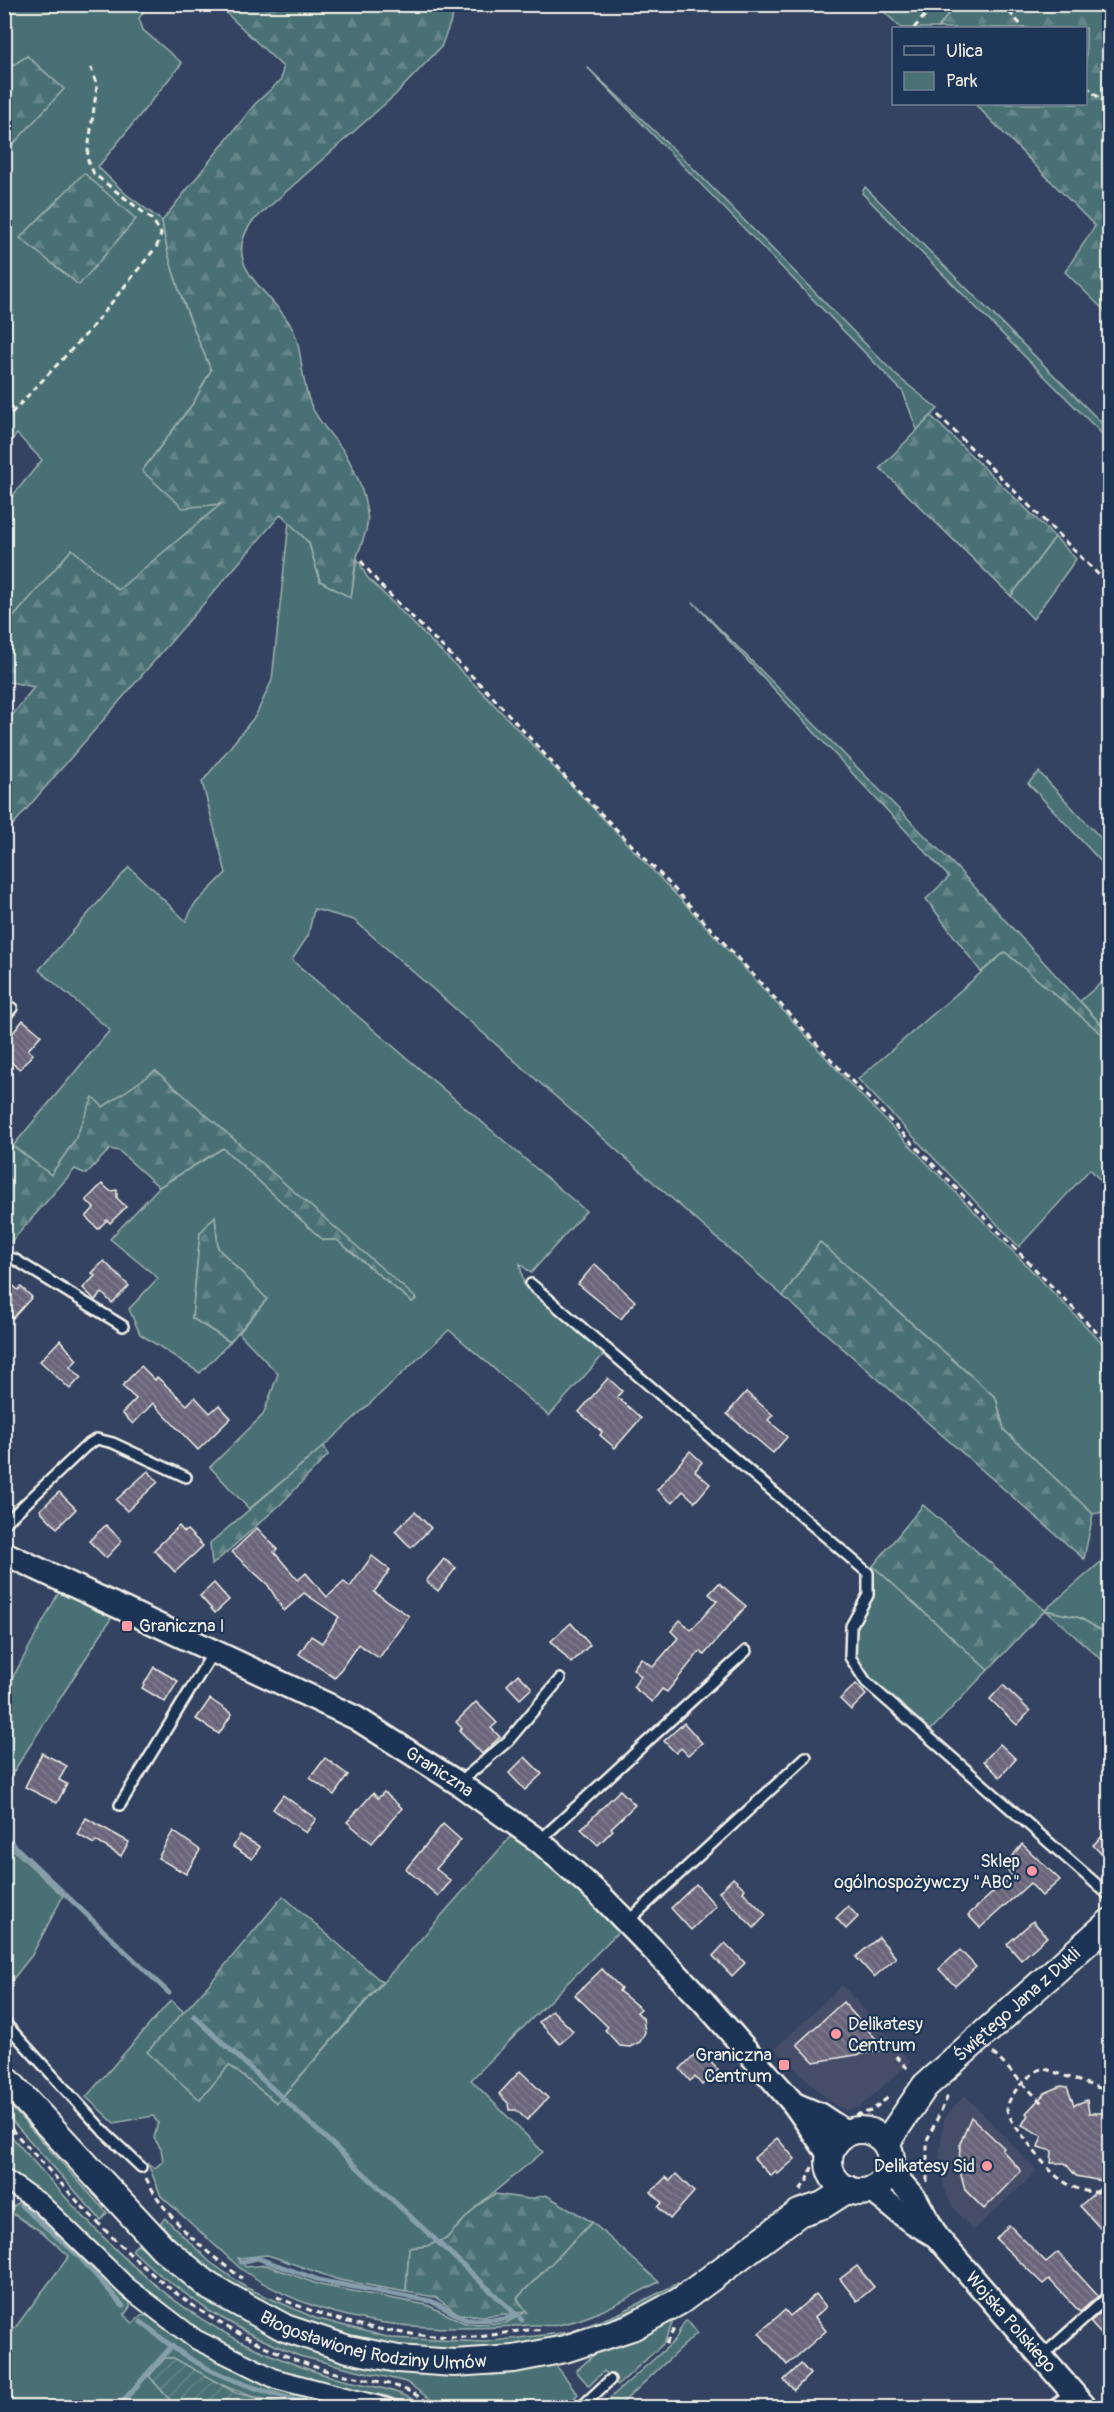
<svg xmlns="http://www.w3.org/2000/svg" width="1114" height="2412" viewBox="0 0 1114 2412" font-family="Pangolin,sans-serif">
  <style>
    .built { fill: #444d69 }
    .green { fill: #4a7175; stroke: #9fb1ae; stroke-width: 1.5 }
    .forest { fill: url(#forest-firs); stroke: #9fb1ae; stroke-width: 1.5 }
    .garden { fill: url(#garden-furrows); stroke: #9fb1ae; stroke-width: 1.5 }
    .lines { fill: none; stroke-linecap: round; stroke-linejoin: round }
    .stream { stroke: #869fab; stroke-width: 5 }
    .building { fill: url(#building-back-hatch); stroke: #f4f1e8; stroke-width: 1.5 }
    .service-casing { stroke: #f4f1e8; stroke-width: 14 }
    .minor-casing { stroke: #f4f1e8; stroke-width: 22 }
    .tertiary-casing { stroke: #f4f1e8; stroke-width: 27 }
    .secondary-casing { stroke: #f4f1e8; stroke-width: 30 }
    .path { stroke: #f4f1e8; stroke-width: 3; stroke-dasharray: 6 4.5; stroke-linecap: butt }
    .service { stroke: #1d3557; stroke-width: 9 }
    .minor { stroke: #1d3557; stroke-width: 18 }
    .tertiary { stroke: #1d3557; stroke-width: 22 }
    .secondary { stroke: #1d3557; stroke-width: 26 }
    .poi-dot { fill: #ff9aa2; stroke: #1d3557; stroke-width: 2 }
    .labels { text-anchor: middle; stroke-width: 4.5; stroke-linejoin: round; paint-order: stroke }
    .poi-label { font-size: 18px; fill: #f4f1e8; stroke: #1d3557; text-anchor: end }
    .street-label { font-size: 18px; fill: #f4f1e8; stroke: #1d3557 }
  </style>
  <defs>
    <pattern id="forest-firs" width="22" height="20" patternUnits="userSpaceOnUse" patternTransform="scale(1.5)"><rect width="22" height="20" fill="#4a7175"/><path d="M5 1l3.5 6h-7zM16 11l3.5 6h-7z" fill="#658689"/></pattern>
    <pattern id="garden-furrows" width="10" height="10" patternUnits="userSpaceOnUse" patternTransform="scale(1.5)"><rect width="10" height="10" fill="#4a7175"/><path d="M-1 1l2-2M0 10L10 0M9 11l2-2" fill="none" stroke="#658689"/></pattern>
    <pattern id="building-back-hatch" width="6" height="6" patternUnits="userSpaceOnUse" patternTransform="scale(1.5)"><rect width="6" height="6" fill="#6a657a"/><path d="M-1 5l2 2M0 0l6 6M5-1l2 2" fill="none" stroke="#807c8d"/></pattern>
  </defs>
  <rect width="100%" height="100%" fill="#344362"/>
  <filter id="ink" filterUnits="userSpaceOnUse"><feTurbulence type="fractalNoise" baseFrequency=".0167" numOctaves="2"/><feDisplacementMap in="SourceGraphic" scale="12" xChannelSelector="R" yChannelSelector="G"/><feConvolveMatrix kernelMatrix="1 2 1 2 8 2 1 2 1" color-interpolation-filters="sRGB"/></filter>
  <g filter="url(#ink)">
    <g class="built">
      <path d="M842 1985 911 2062 858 2108 847 2110 836 2106 825 2097 775 2049Z"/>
      <path d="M965 2095 1037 2171 973 2231 952 2206 944 2187 939 2160 944 2118Z"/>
    </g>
    <g class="green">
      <path d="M5 5H148L139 18 143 30 182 63 98 167 126 194 162 221C169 273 191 322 211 370L194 402 142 471 222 503 118 591 72 549 12 619 5 615V505L42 460 17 434 5 448 4 153 63 89 27 56 5 71Z"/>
      <path d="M877 5H956L938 28H901Z"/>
      <path d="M587 67 686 161 897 376 938 409 917 430 903 392Z"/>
      <path d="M865 187 1109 430V441L862 193Z"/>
      <path d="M289 522 309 543 320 581 351 597 357 558 367 577 483 693 703 923 851 1085 1109 1350V1511L1093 1514 1004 1430 996 1398 820 1242 783 1296 354 920 314 909 308 936 292 960 586 1211 531 1273 520 1264 524 1285 604 1354 549 1416 449 1330 324 1446 249 1509 210 1467 263 1415 278 1374 239 1333 267 1299 218 1248 215 1217 200 1233 192 1318 230 1342 200 1373 140 1334 129 1309 158 1278 110 1239 159 1187 223 1148 323 1240H337L412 1302 416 1299 156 1072 103 1107 93 1098 75 1140 51 1175 13 1146 110 1030 39 970 129 867 186 921 194 905 226 873 202 782 256 715 272 680Z"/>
      <path d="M1055 537 1076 559 1033 619 1011 596Z"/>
      <path d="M1039 772 1109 847V870L1028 783Z"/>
      <path d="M1005 952 1109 1040V1190L1090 1169 1019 1247 858 1079Z"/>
      <path d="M1109 976V1033L1080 1001Z"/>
      <path d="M1102 1561 1109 1569V1635L1080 1618 1045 1610Z"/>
      <path d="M873 1566 988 1670 929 1732 866 1673 854 1653 857 1629 872 1597 871 1569Z"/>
      <path d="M59 1592 112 1617 5 1785V1692Z"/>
      <path d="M513 1834 572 1882 621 1929 471 2080 543 2152 477 2206 446 2239 427 2246 409 2248 406 2292 339 2280 268 2255 238 2258 246 2267 266 2265 320 2285 427 2305 467 2324 506 2323 526 2312 517 2298 592 2222 659 2282C627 2298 593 2319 558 2325 549 2327 540 2324 531 2325 431 2333 327 2329 241 2269L161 2196 148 2164 155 2168 163 2161 161 2149 154 2138 158 2123 153 2116 114 2123 86 2097 171 2000 184 2012 148 2052 200 2100 229 2065 277 2103Z"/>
      <path d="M5 1842 63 1896 32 1955 5 1989Z"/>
      <path d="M4 2099 107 2213 101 2220 5 2113Z"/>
      <path d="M4 2128C78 2211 151 2302 255 2348 282 2360 308 2370 336 2378 368 2387 398 2387 425 2407H415L387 2396 298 2379 211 2340 129 2278 53 2203 33 2187 5 2171Z"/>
      <path d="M21 2200 130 2301V2307L124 2315 133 2323 142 2315 153 2317C209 2357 255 2382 322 2400L325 2407C269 2407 220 2389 174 2358H165L149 2376 176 2407H5V2341L69 2256 42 2232 5 2209 4 2202 13 2207Z"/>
      <path d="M165 2218 210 2262 247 2288 315 2318 391 2338 484 2342 570 2332 618 2314 678 2283 680 2286C581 2342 482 2364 370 2342 349 2338 327 2334 308 2326 280 2315 241 2293 216 2277 195 2263 177 2241 160 2223Z"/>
      <path d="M138 2244 205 2298 264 2331 284 2340 412 2372 416 2375H493L555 2364 578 2394 565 2407H441L406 2382 299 2356 252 2335 209 2311 156 2272 132 2250Z"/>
      <path d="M674 2319 664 2343 618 2385 604 2371 589 2386 576 2371 596 2353 636 2338Z"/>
      <path d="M687 2320 697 2333 618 2407H600L672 2343C680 2336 678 2327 687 2320Z"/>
    </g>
    <g class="forest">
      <path d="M956 4 1109 5V315L1065 272 1095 226 975 104H1086V28H938Z"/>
      <path d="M228 5H457L441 47 395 95 252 222C217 269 279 294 295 334 303 356 301 383 311 405 319 424 334 437 345 453 356 471 364 492 367 513 370 526 361 544 357 557 354 570 353 584 351 598L320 581 309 543 281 514 5 834V725L34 687 5 681V615L12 619 72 549 118 590 221 504 183 508 142 471 194 402 211 370C191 322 169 273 162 221L255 104 281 80 283 67 224 11Z"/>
      <path d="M27 56 64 89 5 153V71Z"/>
      <path d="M84 173 136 219 79 285 20 238Z"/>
      <path d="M931 416 1055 537 1011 596 880 468Z"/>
      <path d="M693 602 958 869 1109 1033V1040L1005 952 981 972 926 899 949 877Z"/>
      <path d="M155 1071H156L416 1298 412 1302 337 1240H323L223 1148 159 1187 119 1151 110 1149 86 1174 75 1169 5 1249V1156L13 1146 51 1175 75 1140 93 1097 103 1107Z"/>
      <path d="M215 1216 218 1248 267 1299 230 1342 192 1318 200 1233Z"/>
      <path d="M820 1242 996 1398 1004 1430 1093 1514 1084 1559 783 1296Z"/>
      <path d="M324 1446 328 1455 281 1504 212 1565 210 1543Z"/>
      <path d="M923 1505 1045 1610 1080 1618 1109 1635V1666L1045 1610 988 1670 873 1566Z"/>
      <path d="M283 1896 382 1982 277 2103 229 2065 200 2100 147 2052 211 1982Z"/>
      <path d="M495 2194 529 2199 546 2195 592 2222 517 2298 527 2312 483 2316 459 2314 435 2297 406 2292 409 2248 427 2246 446 2239 477 2206Z"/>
    </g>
    <path class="garden" d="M165 2358H174L236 2393 295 2407H176L149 2376Z"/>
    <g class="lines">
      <g class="stream">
        <path d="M4 1836 169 1993"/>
        <path d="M194 2016 522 2320"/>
        <path d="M21 2205 78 2255 123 2306"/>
        <path d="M241 2262 257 2258 322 2281 431 2301 467 2320 506 2319 516 2314"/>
        <path d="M141 2322C154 2332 166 2342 178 2351 220 2380 272 2394 320 2407"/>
        <path d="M117 2408 172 2346"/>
      </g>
    </g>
    <g class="building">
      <path d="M23 1020 41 1035 28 1050 33 1054 20 1069 4 1057V1044Z"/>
      <path d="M102 1184 110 1191 117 1190V1198L126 1207 110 1223 107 1220 98 1229 86 1217 94 1208 86 1200Z"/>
      <path d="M104 1261 129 1286 112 1303 102 1293 95 1300 83 1288 95 1276 92 1273Z"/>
      <path d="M595 1264 635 1301 621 1319 578 1284Z"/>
      <path d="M4 1277 18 1290 21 1287 32 1297 13 1318 4 1311Z"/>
      <path d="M60 1340 77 1360 70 1367 81 1377 70 1389 40 1361Z"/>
      <path d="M141 1366 155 1380 157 1377 187 1405 195 1397 210 1413 219 1405 231 1418 198 1450 153 1403 133 1424 122 1413 136 1399 122 1386Z"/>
      <path d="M608 1378 622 1391 617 1397 641 1418 615 1448 600 1435 602 1432 579 1412Z"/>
      <path d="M746 1392 773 1415 768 1420 787 1437 773 1453 727 1414Z"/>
      <path d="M690 1451 702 1462 695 1471 710 1484 695 1502 683 1491 672 1503 657 1490Z"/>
      <path d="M148 1471 158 1482 127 1511 116 1500Z"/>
      <path d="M59 1492 76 1509 57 1528 40 1510Z"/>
      <path d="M415 1512 431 1528 411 1548 395 1531Z"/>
      <path d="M106 1525 122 1541 106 1558 89 1541Z"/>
      <path d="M179 1526 184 1532 187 1530 203 1546 175 1572 154 1550Z"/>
      <path d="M257 1528 277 1549 274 1552 298 1580 306 1573 327 1597 344 1582 350 1587 372 1556 390 1570 374 1592 409 1616 379 1658 358 1644 335 1678 299 1654 311 1636 322 1643 339 1617 304 1593 284 1611 268 1585 232 1552Z"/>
      <path d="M444 1559 456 1568 438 1591 426 1581Z"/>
      <path d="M214 1583 229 1600 215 1613 200 1596Z"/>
      <path d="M719 1583 746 1606 704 1655 700 1651 667 1692 662 1689 652 1702 633 1687 641 1676 633 1669 641 1658 653 1667 678 1638 671 1631 680 1620 691 1630 717 1601 709 1594Z"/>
      <path d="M571 1623 590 1645 571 1663 551 1641Z"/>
      <path d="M154 1667 178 1681 165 1702 142 1688Z"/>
      <path d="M518 1674 532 1688 520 1699 507 1685Z"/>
      <path d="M856 1684 866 1695 851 1710 840 1699Z"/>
      <path d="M1003 1685 1030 1711 1017 1725 990 1699Z"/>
      <path d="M210 1699 232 1714 219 1734 196 1719Z"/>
      <path d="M476 1702 497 1723 491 1728 500 1737 482 1754 460 1731 462 1728 456 1722Z"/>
      <path d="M684 1723 702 1743 688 1755 681 1748 676 1753 664 1741Z"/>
      <path d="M1000 1744 1016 1759 1000 1777 984 1761Z"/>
      <path d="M42 1753 67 1766 59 1780 67 1784 57 1803 25 1787Z"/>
      <path d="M525 1757 542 1774 525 1790 509 1773Z"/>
      <path d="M325 1758 348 1775 334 1795 310 1778Z"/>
      <path d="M620 1790 635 1805 611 1828 613 1830 598 1845 581 1829Z"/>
      <path d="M384 1792 402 1808 372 1843 347 1822 373 1793 378 1798Z"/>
      <path d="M283 1795 316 1819 306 1833 273 1809Z"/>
      <path d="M86 1818 129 1842 121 1856 96 1841 94 1844 77 1834Z"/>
      <path d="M443 1824 461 1840 436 1869 451 1881 438 1896 406 1869Z"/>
      <path d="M1110 1829V1863L1093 1845Z"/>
      <path d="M173 1831 200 1850 186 1874 158 1858Z"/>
      <path d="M240 1835 260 1847 252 1859 233 1847Z"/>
      <path d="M1022 1844 1060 1880 1042 1896 1030 1883 980 1928 968 1915 1012 1875 1004 1867Z"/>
      <path d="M733 1878 745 1889 743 1892 766 1915 754 1928 719 1892Z"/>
      <path d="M696 1884 716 1906 691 1930 671 1908Z"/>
      <path d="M848 1906 858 1917 846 1929 836 1918Z"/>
      <path d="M1033 1921 1047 1937 1021 1960 1007 1944Z"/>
      <path d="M879 1937 896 1958 874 1977 856 1957Z"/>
      <path d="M725 1943 745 1963 732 1976 713 1956Z"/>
      <path d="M960 1950 976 1967 955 1986 939 1969Z"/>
      <path d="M602 1969 621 1988 619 1991 641 2009 637 2012 643 2018 645 2032 640 2042 630 2047 620 2046 605 2030 608 2027 575 1995Z"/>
      <path d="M843 2002 886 2050 814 2062 797 2044Z"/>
      <path d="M552 2010 573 2031 560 2044 539 2022Z"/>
      <path d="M699 2050 718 2070 702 2085 695 2077 690 2081 680 2069Z"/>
      <path d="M520 2071 548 2098 527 2120 516 2110H509L508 2103 499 2094Z"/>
      <path d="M1061 2086 1067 2087 1074 2105 1087 2100 1089 2113H1110V2220L1100 2228 1080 2206 1107 2182 1076 2176 1065 2163H1051L1052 2151 1038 2147 1042 2136 1022 2125 1028 2115 1026 2113 1045 2093Z"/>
      <path d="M971 2117 1004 2148 1002 2150 1021 2171 984 2209 965 2190 959 2168 960 2143Z"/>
      <path d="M777 2138 795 2159 778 2174 776 2172 771 2176 754 2158Z"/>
      <path d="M676 2174 694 2192 670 2219 658 2207 662 2203 651 2192 666 2177 670 2181Z"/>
      <path d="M1009 2225 1046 2262 1058 2252 1098 2296 1080 2312 1049 2279 1043 2284 996 2239Z"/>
      <path d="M857 2266 874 2287 857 2301 840 2279Z"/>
      <path d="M816 2294 826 2307 815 2317 826 2331 787 2365 759 2333 785 2310 790 2316Z"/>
      <path d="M1108 2306 1110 2308V2344L1090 2322Z"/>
      <path d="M801 2364 810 2374 794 2390 784 2380Z"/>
    </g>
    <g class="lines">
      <g class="service-casing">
        <g id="service">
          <path d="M4 1017 12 1008"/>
          <path d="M4 1258 14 1259 123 1326"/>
          <path d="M531 1284 868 1573V1595L851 1626 850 1657 866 1682 1110 1896"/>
          <path d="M4 1524 86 1446 97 1439 113 1443 186 1477"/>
          <path d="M460 1782 508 1741 560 1679"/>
          <path d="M120 1805 214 1651"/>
          <path d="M540 1840 746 1651"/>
          <path d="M627 1922 806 1757"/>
          <path d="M4 2022 106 2134 141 2167"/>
          <path d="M1042 2356 1110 2295"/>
          <path d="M580 2408 610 2380"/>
          <path d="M1051 2408 1072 2391"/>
        </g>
      </g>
      <g class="minor-casing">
        <path id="minor" d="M4 2179 40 2203 127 2287 195 2339 276 2379 387 2408"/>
      </g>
      <g class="tertiary-casing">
        <g id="tertiary">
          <path id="s1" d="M4 1553 356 1718 458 1783 539 1841 600 1895 703 2001 794 2104 830 2156"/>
          <path d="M794 2104 820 2115 847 2133"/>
          <path id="s2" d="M890 2170 917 2201 937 2237 1086 2408"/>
          <path d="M871 2190 909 2220 936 2236"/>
        </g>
      </g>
      <g class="secondary-casing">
        <g id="secondary">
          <path id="s3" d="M4 2077 163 2248 210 2287 285 2328 348 2349 398 2359 454 2363 514 2359 565 2349 632 2327 680 2301 799 2213 823 2205 848 2189"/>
          <circle cx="860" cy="2161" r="31"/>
          <path id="s4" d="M886 2143 925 2086 1110 1922"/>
        </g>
      </g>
      <g class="path">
        <path d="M1002 4 1024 28"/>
        <path d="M914 28 935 4"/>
        <path d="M1086 86 1110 108"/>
        <path d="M938 415 1110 586"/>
        <path d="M4 421 88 332 157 246 161 234 153 220 94 174 87 158 97 86 91 68"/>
        <path d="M361 561 381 586 491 695 567 779 667 881 839 1068 1110 1346"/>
        <path d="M993 2053 1042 2103"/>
        <path d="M896 2056 910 2071"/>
        <path d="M1110 2092 1043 2068C1029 2073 1007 2096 1007 2110 1011 2122 1020 2132 1027 2141 1048 2171 1070 2198 1110 2191"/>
        <path d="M855 2115 871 2111 890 2096"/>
        <path d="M4 2121C81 2204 151 2293 256 2342 281 2354 306 2365 332 2372 368 2381 405 2381 434 2408"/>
        <path d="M146 2178C166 2219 205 2252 242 2278"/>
        <path d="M927 2182V2140L948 2096"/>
        <path d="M800 2190 808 2179 812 2167"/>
        <path d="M277 2297C341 2325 404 2338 474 2337 496 2336 521 2328 543 2330"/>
        <path d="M666 2344 674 2329"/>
      </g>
      <use href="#service" class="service"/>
      <use href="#minor" class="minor"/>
      <use href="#tertiary" class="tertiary"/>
      <use href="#secondary" class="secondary"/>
    </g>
  </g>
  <g class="poi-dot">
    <rect x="121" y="1620" width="12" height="12" rx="3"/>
    <circle cx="1032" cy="1871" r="6"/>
    <circle cx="836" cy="2034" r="6"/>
    <rect x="778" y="2059" width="12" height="12" rx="3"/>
    <circle cx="987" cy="2166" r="6"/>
  </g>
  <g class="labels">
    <g class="poi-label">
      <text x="139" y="1632" text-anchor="start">Graniczna I</text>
      <text x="1020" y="1867">Sklep<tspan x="1020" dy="21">ogólnospożywczy "ABC"</tspan></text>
      <text x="848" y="2030" text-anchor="start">Delikatesy<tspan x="848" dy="21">Centrum</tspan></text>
      <text x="772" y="2061">Graniczna<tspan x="772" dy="21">Centrum</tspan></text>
      <text x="975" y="2172">Delikatesy Sid</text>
    </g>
    <g class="street-label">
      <text dy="6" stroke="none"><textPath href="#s1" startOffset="488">Graniczna</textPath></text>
      <text dy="6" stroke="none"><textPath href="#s4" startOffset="192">Świętego Jana z Dukli</textPath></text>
      <text dy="6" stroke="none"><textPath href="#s2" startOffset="195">Wojska Polskiego</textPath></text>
      <text dy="6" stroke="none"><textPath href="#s3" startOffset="470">Błogosławionej Rodziny Ulmów</textPath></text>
    </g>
  </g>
  <rect width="1114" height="2412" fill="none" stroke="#1d3557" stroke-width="24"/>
  <rect x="12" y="12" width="1090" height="2388" fill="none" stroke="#f4f1e8" stroke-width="2" filter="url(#ink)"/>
  <rect x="892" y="27" width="195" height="78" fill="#1d3557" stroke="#738091" stroke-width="1.5"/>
  <rect x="904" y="46" width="30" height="9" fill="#1d3557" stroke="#738091" stroke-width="1.5"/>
  <text x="946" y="57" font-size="18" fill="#f4f1e8">Ulica</text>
  <rect x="904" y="72" width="30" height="18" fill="#4a7175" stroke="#738091" stroke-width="1.5"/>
  <text x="946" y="87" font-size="18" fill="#f4f1e8">Park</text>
</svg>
